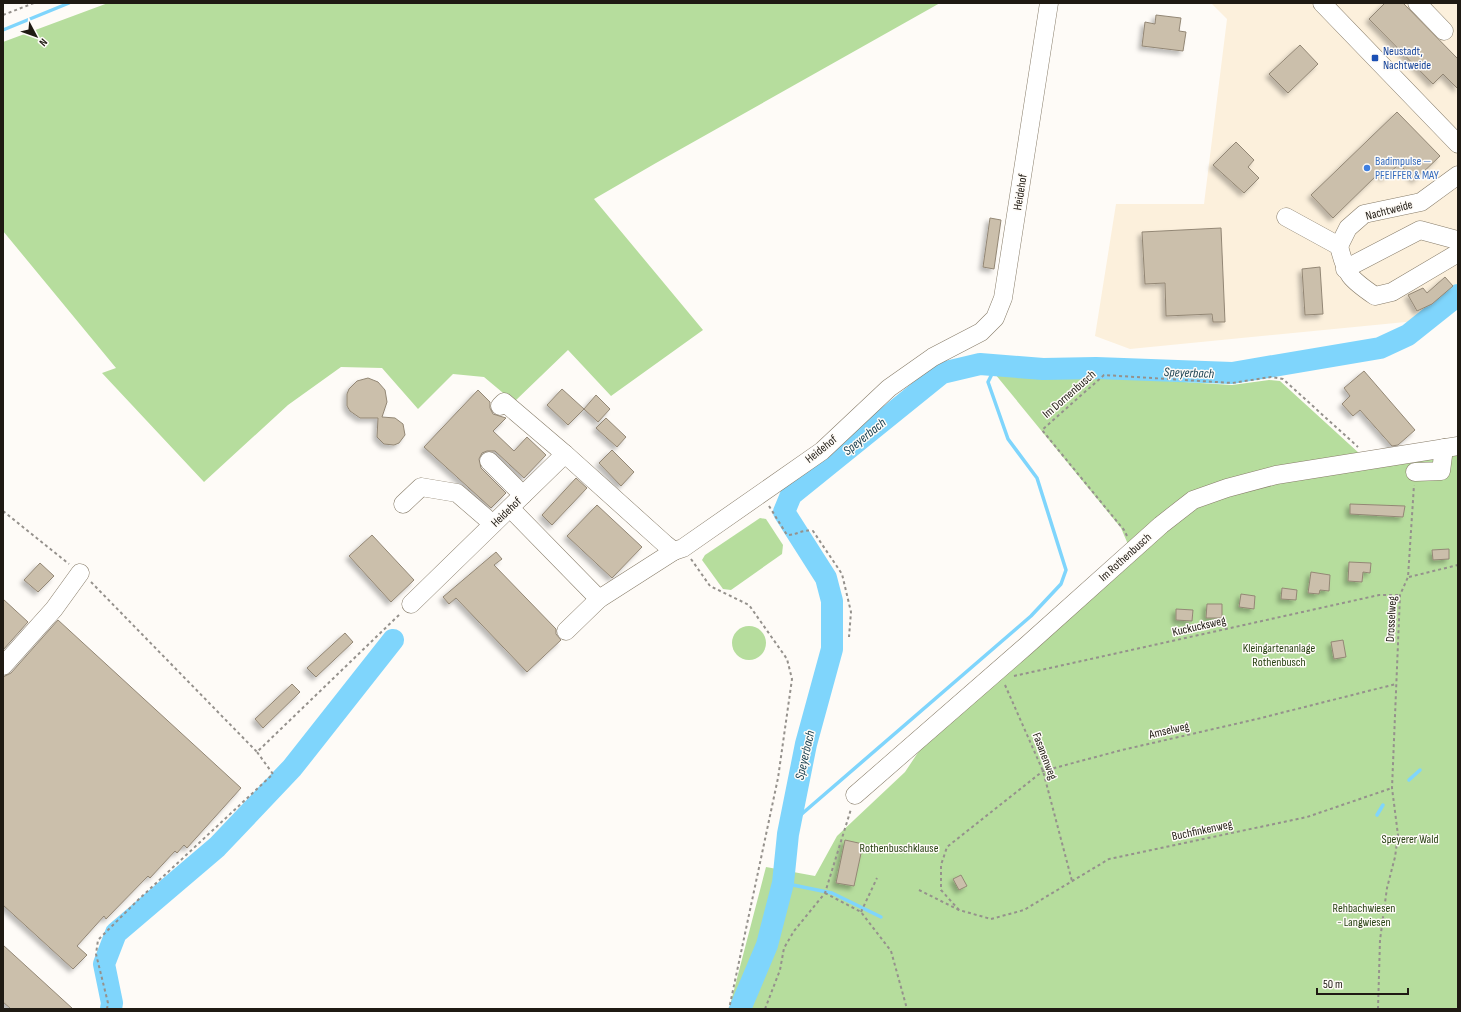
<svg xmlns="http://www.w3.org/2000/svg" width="1461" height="1012" viewBox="0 0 1461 1012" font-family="'Sofia Sans Condensed',sans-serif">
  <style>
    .commercial { fill: #fcf0dc }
    .green { fill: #b6dd9d }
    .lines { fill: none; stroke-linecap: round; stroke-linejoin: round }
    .stream { stroke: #7fd5fc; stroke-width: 3.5 }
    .river { stroke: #7fd5fc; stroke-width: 22 }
    .building { fill: #cbbfab; stroke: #938775; filter: url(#shadow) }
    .minor-casing { stroke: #877c69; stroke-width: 19 }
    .path { stroke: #95918c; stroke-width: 2; stroke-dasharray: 3 3; stroke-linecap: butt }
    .minor { stroke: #fff; stroke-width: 18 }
    .transit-dot { fill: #1a4fb4; stroke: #fefbf7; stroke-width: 1.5 }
    .shop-dot { fill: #3f7fe0; stroke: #fefbf7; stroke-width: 1.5 }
    .labels { text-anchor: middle; stroke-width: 3; stroke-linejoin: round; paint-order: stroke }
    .transit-label { font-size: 12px; fill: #164399; stroke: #fefbf7; text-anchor: start }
    .shop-label { font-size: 12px; fill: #366cbe; stroke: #fefbf7; text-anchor: start }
    .street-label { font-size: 12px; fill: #1f1a13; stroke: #fefbf7 }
    .park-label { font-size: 12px; fill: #284113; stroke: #fefbf7 }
    .water-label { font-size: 13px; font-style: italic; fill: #1a4151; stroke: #fefbf7 }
  </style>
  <defs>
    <filter id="shadow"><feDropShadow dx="-3.5" dy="3.5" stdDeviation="2" flood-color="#0004"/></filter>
  </defs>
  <rect width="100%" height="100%" fill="#fefbf7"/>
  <path class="commercial" d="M1211 3H1458V288L1416 321 1130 349 1095 336 1116 204H1204L1227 19Z"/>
  <g class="green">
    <path d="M108 3H940L656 163 594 199 703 330 611 396 568 350 514 402 484 377 453 374 418 409 382 368 341 367 288 405 204 482 102 373 116 368 3 231V42Z"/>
    <path d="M995 374 1104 377 1232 385 1269 380 1280 381 1372 465 1458 451V1009H729L766 867 815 876 837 836 905 772 925 742 1133 556 1121 528Z"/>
    <path d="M760 518 766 519 783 545 782 554 731 590 723 589 702 560 705 555Z"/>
    <circle cx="749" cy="643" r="17"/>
  </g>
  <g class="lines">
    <g class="stream">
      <path d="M3 30 69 3"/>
      <path d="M1409 780 1420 770"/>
      <path d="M1377 815 1383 805"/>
      <path d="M789 825 1031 616 1061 584 1066 570 1037 478 1008 439 988 382 996 366"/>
      <path d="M783 883 832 893 881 917"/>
    </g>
    <g class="river">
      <path d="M111 1009 112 1003 104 964 116 933 217 847 292 768 393 640"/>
      <path d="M740 1009 767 945 783 883 788 834 806 744 832 649V601L826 578 784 512 791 495 942 373 980 364 1043 369 1096 368 1232 373 1380 348 1408 335 1458 295"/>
    </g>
  </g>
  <g class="building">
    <path d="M1385 3H1403L1458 59V89L1443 74 1433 84 1369 19Z"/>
    <path d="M1156 15 1181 18 1179 31 1186 32 1183 51 1142 46 1145 22 1155 24Z"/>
    <path d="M1300 45 1318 64 1288 93 1269 74Z"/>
    <path d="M1397 112 1440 156 1415 180 1399 164 1384 178 1379 173 1333 218 1311 195Z"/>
    <path d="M1236 142 1254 160 1248 167 1259 178 1244 193 1213 165Z"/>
    <path d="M990 218 1001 220 994 269 983 267Z"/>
    <path d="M1221 228 1225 322H1213L1212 314 1166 316 1165 283 1145 284 1142 232Z"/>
    <path d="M1320 267 1323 314 1305 315 1302 269Z"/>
    <path d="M1445 277 1453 286 1432 304 1417 311 1408 295 1423 288 1427 293Z"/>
    <path d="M1364 371 1415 430 1398 445 1392 446 1360 410 1353 416 1342 404 1350 396 1344 388Z"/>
    <path d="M368 378 378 382 385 390 387 402 382 417 395 418 403 424 405 435 399 443 394 445 384 444 377 437 378 418H360L350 411 347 406V394L349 389 357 381Z"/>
    <path d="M562 389 584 409 568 425 547 405Z"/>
    <path d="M478 390 490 402V408L493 414 506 418 493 431 514 451 527 437 546 455 524 478 495 451H487L482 453 479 459 481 468 506 493 491 508 424 447Z"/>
    <path d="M596 395 610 409 598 422 584 409Z"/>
    <path d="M606 418 626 437 617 447 596 428Z"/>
    <path d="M612 450 634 472 621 486 599 463Z"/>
    <path d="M576 478 587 488 552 525 542 515Z"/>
    <path d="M1350 504 1405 506 1403 517 1350 514Z"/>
    <path d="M597 505 642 547 612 578 567 536Z"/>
    <path d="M372 535 414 580 391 602 349 556Z"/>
    <path d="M1449 549V559L1433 560 1432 550Z"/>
    <path d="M496 552 502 559 494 565 556 629V634L561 640 527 672 456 598 449 604 443 597Z"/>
    <path d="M1349 562 1371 563 1370 573 1363 572 1362 582 1348 581Z"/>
    <path d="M40 563 54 576 38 592 24 580Z"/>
    <path d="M1311 572 1330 575 1329 591 1320 590 1319 594 1308 593Z"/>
    <path d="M1282 588 1297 590 1296 600 1281 599Z"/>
    <path d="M1241 594 1255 596 1254 609 1239 607Z"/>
    <path d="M3 599 28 622 3 650Z"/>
    <path d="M1207 604H1222V618H1206Z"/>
    <path d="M1176 609 1193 610 1192 621 1176 620Z"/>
    <path d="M58 620 241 788 187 848 184 845 177 853 175 851 150 878 148 876 106 919 104 916 77 946 87 955 73 969 3 905V677L11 673Z"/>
    <path d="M345 633 353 642 316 677 307 668Z"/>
    <path d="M1343 640 1346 657 1334 659 1331 642Z"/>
    <path d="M292 684 300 692 263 728 255 719Z"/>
    <path d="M845 840 863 844 854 886 836 883Z"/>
    <path d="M961 875 967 886 959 890 953 879Z"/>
    <path d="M3 945 73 1009H11L3 1002Z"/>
  </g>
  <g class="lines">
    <g class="minor-casing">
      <g id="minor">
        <path d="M1322 3 1458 144"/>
        <path d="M1417 3 1444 31"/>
        <path d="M1286 217 1339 246"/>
        <path d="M1339 246C1346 275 1350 279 1375 296L1392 292 1458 253"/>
        <path d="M1339 246 1348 228 1364 214 1421 202 1458 175"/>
        <path d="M1345 269 1420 230 1457 240"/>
        <path d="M500 406 504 402 565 454"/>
        <path d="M489 461 523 495"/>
        <path d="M1415 472 1441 471 1444 448"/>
        <path d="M403 504 421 487 457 493 493 524"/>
        <path d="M510 508 599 599"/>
        <path d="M411 604 565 454 665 544 674 551 683 548 822 451 889 388 933 357 981 332 995 318 1003 298 1049 3"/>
        <path d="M566 631 599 599 674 551"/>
        <path d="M3 666 54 609 80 573"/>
        <path d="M855 795 1026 646 1161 525 1193 500 1227 488 1276 475 1458 446"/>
      </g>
    </g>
    <g class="path">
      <path d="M3 15 34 3"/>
      <path d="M769 506 787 535C798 535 801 529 813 531L842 574 851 612 849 637"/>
      <path d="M3 511 69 564"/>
      <path d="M1127 536 1124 530 1042 430 1104 375 1232 383 1271 377 1283 379 1358 447"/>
      <path d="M691 559 710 586 749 605 787 659 792 679 778 778 729 1009"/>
      <path d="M1409 577 1458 565"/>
      <path d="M91 582 257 752 401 613"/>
      <path d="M1014 676 1379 595H1400"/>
      <path d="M1005 685 1043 771 1072 881"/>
      <path d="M919 890 959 910 991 919 1024 910 1109 859 1307 817 1392 788"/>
      <path d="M825 893 861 912 891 951 907 1009"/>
      <path d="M959 910 941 890V865L947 847 1043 771 1122 750 1257 719 1396 684"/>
      <path d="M861 912 877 878"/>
      <path d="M107 1009 108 1003 96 954 98 940 138 900 273 774 257 752"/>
      <path d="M765 1009 780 970 784 948 794 931 825 893 851 809"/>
      <path d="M1378 1009 1380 940 1387 888 1395 857 1398 835 1392 788 1400 595 1408 577 1414 485"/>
    </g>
    <use href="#minor" class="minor"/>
  </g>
  <rect class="transit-dot" x="1371" y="54" width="8" height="8" rx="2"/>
  <circle class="shop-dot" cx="1367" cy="168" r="4"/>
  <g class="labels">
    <g class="transit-label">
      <text x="1383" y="55">Neustadt,<tspan x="1383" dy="14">Nachtweide</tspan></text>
    </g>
    <g class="shop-label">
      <text x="1375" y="165">Badimpulse —<tspan x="1375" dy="14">PFEIFFER &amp; MAY</tspan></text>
    </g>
    <g class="street-label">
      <text transform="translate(1020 192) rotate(-81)" y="4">Heidehof</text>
      <text transform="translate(1389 210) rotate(-15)" y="4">Nachtweide</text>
      <text transform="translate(1069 394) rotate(-41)" y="4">Im Dornenbusch</text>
      <text transform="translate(821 449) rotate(-39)" y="4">Heidehof</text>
      <text transform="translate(506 512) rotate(-44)" y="4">Heidehof</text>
      <text transform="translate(1125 557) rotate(-42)" y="4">Im Rothenbusch</text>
      <text transform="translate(1391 619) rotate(-87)" y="4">Drosselweg</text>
      <text transform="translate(1199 626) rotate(-13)" y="4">Kuckucksweg</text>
      <text transform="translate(1169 730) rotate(-13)" y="4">Amselweg</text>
      <text transform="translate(1045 756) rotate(69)" y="4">Fasanenweg</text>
      <text transform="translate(1202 830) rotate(-12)" y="4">Buchfinkenweg</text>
    </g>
    <g class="park-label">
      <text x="1279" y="652">Kleingartenanlage<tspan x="1279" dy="14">Rothenbusch</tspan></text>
      <text x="1410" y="843">Speyerer Wald</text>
      <text x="899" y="852">Rothenbuschklause</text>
      <text x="1364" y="912">Rehbachwiesen<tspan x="1364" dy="14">- Langwiesen</tspan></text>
    </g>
    <g class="water-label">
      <text transform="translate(1189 372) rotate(2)" y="5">Speyerbach</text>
      <text transform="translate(864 436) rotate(-39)" y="5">Speyerbach</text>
      <text transform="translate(804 755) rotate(-77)" y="5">Speyerbach</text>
    </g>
  </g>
  <rect width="1461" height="1012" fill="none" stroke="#1f1a13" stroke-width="8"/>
  <g transform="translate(36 36) rotate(131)" stroke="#fefbf7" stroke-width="3" paint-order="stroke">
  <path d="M0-3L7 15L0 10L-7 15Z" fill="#1f1a13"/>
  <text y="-6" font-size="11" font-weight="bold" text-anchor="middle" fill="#1f1a13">N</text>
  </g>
  <path d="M1317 988v6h91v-6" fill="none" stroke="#1f1a13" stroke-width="2"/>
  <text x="1323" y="988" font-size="12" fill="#1f1a13" stroke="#fefbf7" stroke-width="3" paint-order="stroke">50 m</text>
</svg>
